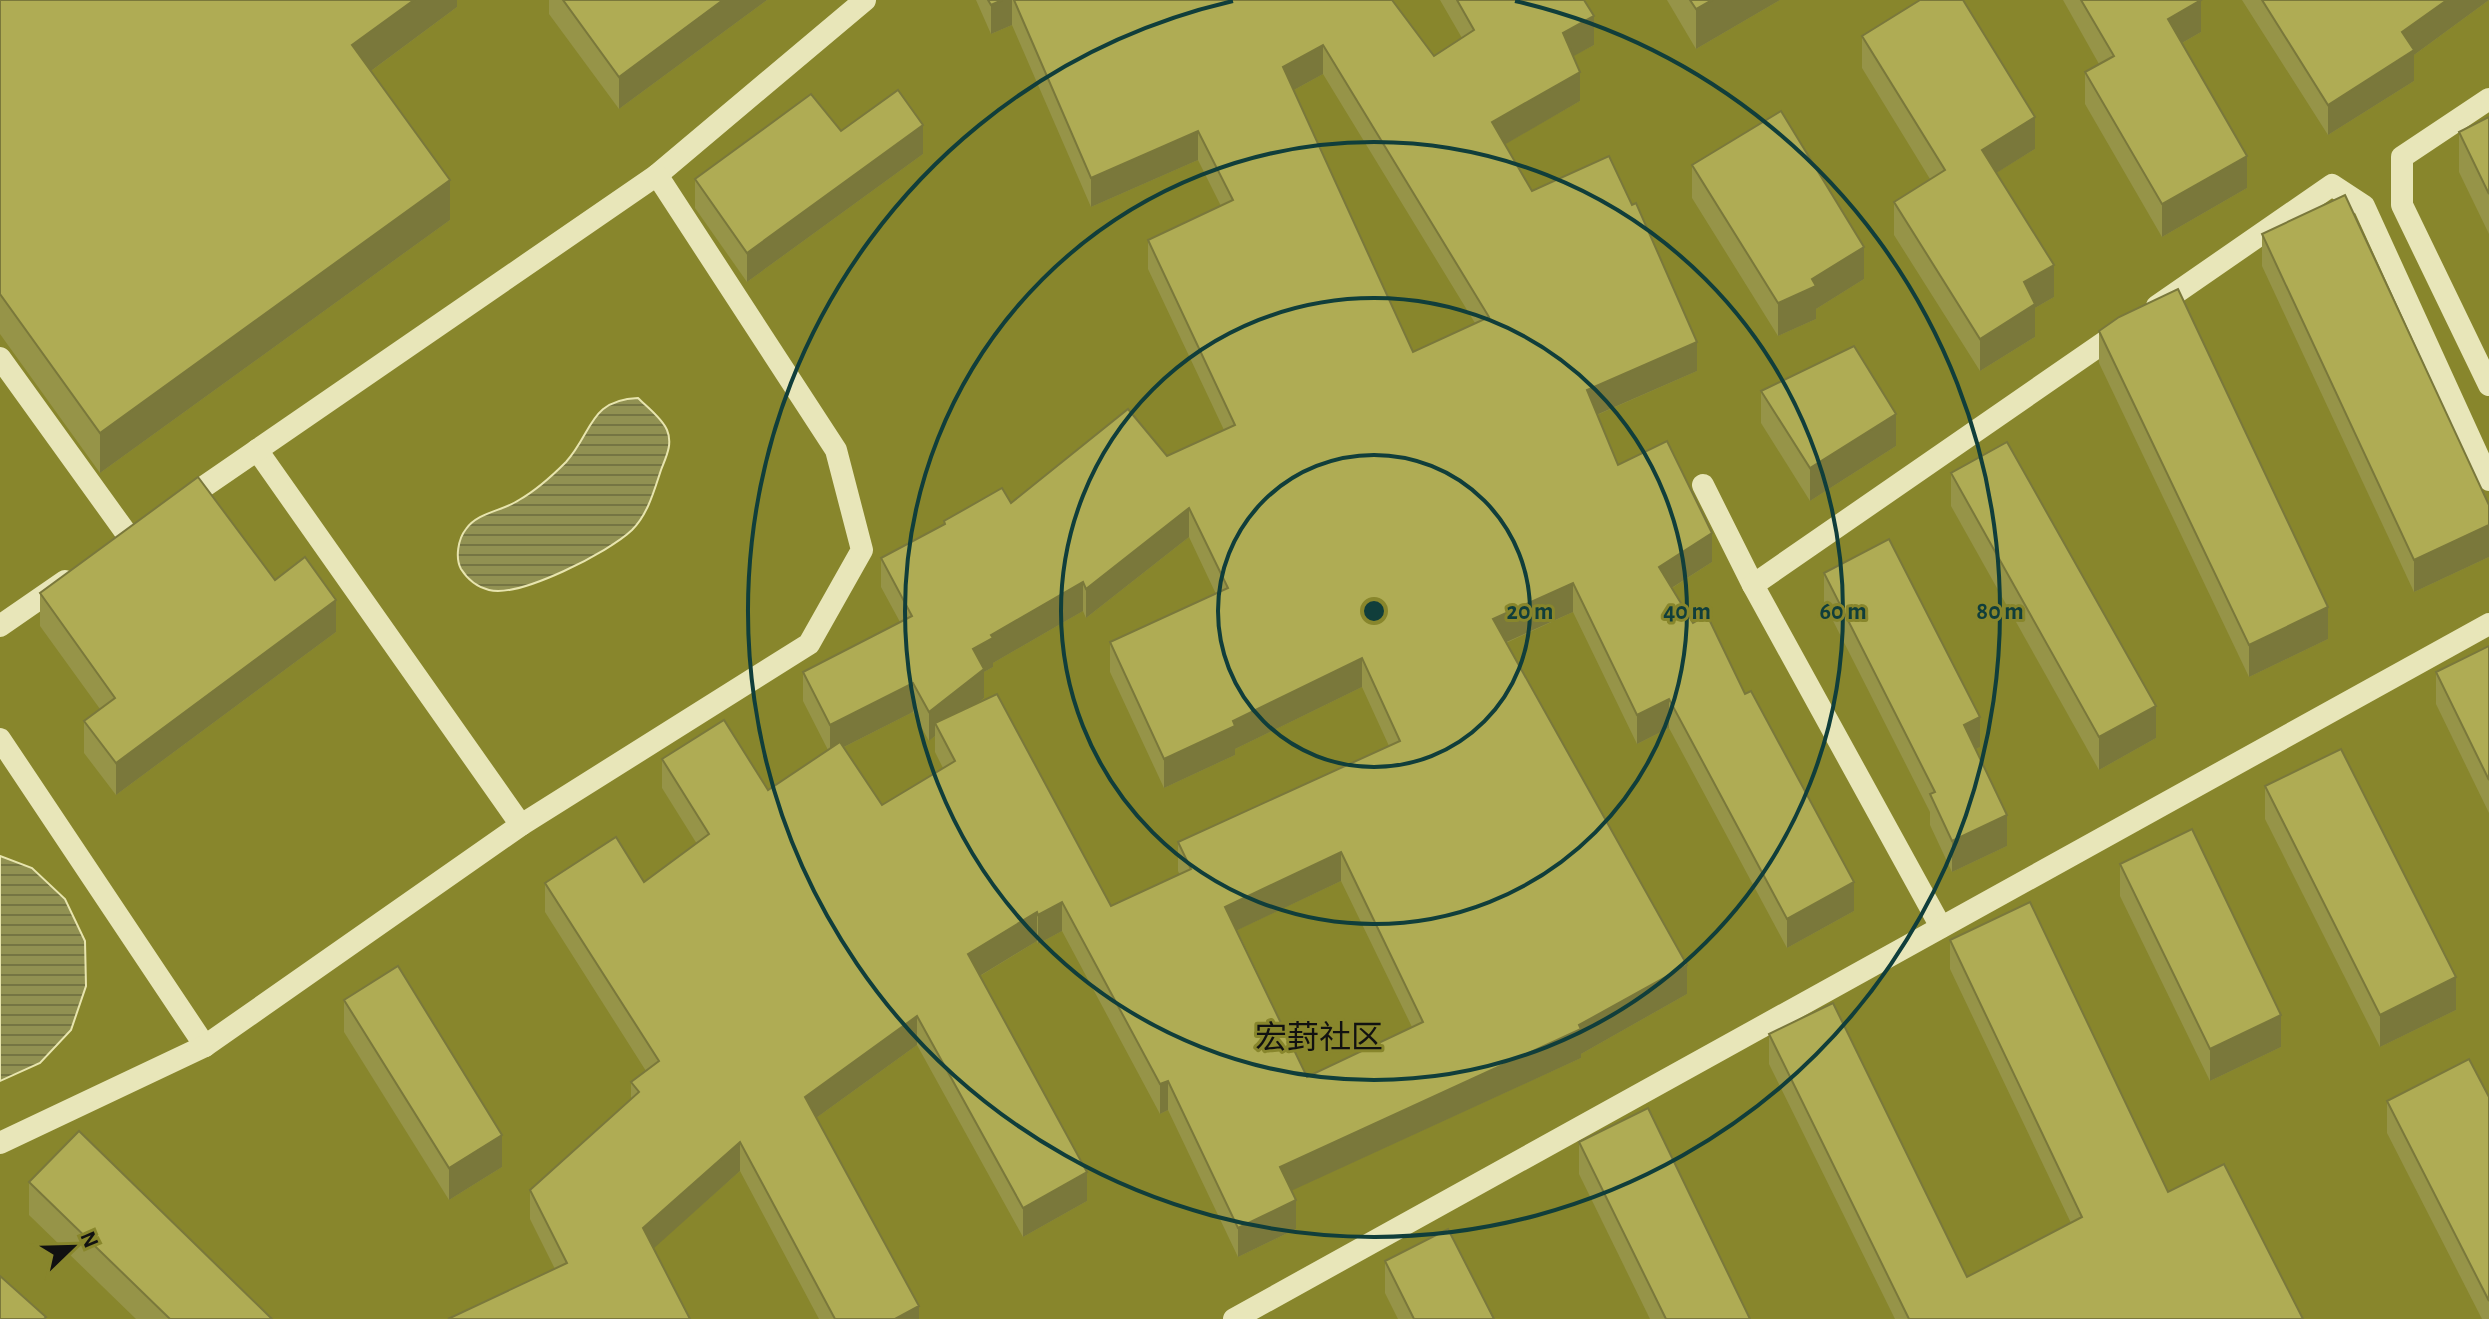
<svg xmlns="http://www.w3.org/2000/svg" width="2489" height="1319" viewBox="0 0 2489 1319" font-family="'Alegreya Sans','Noto Sans SC',sans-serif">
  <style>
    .water { fill: url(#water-rules); stroke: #e8e5ae; stroke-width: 2 }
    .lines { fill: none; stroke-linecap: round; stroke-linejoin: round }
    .lane { stroke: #e8e6b9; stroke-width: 22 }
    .wall { fill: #969448; fill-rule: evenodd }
    .shaded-wall { fill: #7a783b }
    .building { fill: #afac54; stroke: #7a783b; stroke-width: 2; fill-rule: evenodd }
    .ring { fill: none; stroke: #103e3b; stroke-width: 4 }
    .labels { text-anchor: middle; stroke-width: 6; stroke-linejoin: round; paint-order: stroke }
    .neighbourhood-label { font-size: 32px; fill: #111; stroke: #88862c }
    .centre { fill: #103e3b; stroke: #88862c; stroke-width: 4 }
    .ring-label { font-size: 24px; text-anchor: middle; font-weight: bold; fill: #103e3b; stroke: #88862c; stroke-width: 6; stroke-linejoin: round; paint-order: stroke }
  </style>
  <defs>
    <pattern id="water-rules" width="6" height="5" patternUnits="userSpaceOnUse" patternTransform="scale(2)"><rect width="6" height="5" fill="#919152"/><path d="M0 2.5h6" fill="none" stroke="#757543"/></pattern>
  </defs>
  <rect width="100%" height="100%" fill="#88862c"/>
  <g class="water">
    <path d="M638 398C647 407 662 418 667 430 673 444 666 457 661 470 654 491 648 514 632 530 609 552 520 598 489 590 477 587 468 580 461 569 455 558 458 539 466 529 478 512 503 511 519 500 535 491 553 475 566 462 593 432 589 400 638 398Z"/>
    <path d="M0 856 32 868 65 899 85 941 86 986 71 1030 40 1063 0 1081Z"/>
  </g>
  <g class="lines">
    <g class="lane">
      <path d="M2489 99 2402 157V205L2489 385"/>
      <path d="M2157 306 2332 185 2364 206 2489 480"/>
      <path d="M0 358 129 537"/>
      <path d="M257 450 521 825"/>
      <path d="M1703 485 1753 585"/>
      <path d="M183 501 657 175 865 0"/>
      <path d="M0 626 65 581"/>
      <path d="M0 739 205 1046"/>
      <path d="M1941 927 1753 585 2122 330"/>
      <path d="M0 1143 205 1046 521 825 809 644 862 550 836 450 657 175"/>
      <path d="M1234 1319 2489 624"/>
    </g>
  </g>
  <g class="wall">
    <path d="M0 0H457V7L371 71 450 220 100 473 0 334Z"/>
    <path d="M549 0H767L619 109 549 14Z"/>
    <path d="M976 0H1392L1434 56 1462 38 1440 0H1584L1594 45 1573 56 1580 101 1505 144 1532 191 1697 371 1597 415 1618 465 1712 562 1672 588 1693 623 1745 694 1854 911 1787 948 1669 728 1637 744 1573 612 1506 643 1687 994 1581 1054V1058L1292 1190 1296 1229 1238 1257 1168 1110 1160 1114 1062 931 1038 944 1037 941 980 976 1087 1201 1023 1237 917 1045 816 1118 919 1319H819L740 1171 653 1248 555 1269 530 1219V1190L631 1099V1082L646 1071 545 912V883L644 882 697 844 662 788V759L768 790 828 750 803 701V672L900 622 881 587V558L944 524V521L1011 503 1167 456 1224 430 1148 269V240L1221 206 1198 160 1091 207 1012 25 991 34ZM1323 74 1475 323 1413 352 1294 90ZM1189 537 1216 594 1110 642V672L1164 788 1235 755V749L1362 687 1389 746 1178 842V871L1180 875 1111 906 976 704 984 698V672L993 667V663L1083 611 1086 618ZM913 712 929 741 935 736V752L943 768 882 805 844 747ZM1341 881 1412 1027 1307 1077 1237 930Z"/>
    <path d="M1667 0H1780L1696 49Z"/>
    <path d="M2063 0H2201V32L2182 43 2247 188 2162 237 2085 104V72L2099 64Z"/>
    <path d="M2242 0H2489L2414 55V81L2328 135Z"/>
    <path d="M1862 36 2035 149 1996 173 2054 297 2035 308V337L1980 371 1894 235V202L1930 179 1862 68Z"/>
    <path d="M2489 117V234L2459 172V132Z"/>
    <path d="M841 131 923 154 747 282 695 208V179Z"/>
    <path d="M1692 165 1864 279 1816 309V319L1778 336 1692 198Z"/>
    <path d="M2262 234 2489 505V557L2414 592 2262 266Z"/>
    <path d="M2099 331 2328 639 2249 677 2099 363Z"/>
    <path d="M1761 391 1896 446 1810 501 1761 423Z"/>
    <path d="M1951 473 2156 738 2099 770 1951 506Z"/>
    <path d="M1824 573 1980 747 1976 749 2007 846 1952 872 1930 825V812L1824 603Z"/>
    <path d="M275 580 336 632 116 795 84 753V721L100 709 40 626V593Z"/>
    <path d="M2489 646V813L2436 704V672Z"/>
    <path d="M2265 786 2456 1010 2380 1047 2265 819Z"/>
    <path d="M2120 864 2281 1047 2210 1081 2120 896Z"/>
    <path d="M1950 940 2168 1192 2303 1319H1895L1769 1064V1034L1967 1277 2071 1223 1950 969Z"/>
    <path d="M344 1000 502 1167 449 1200 344 1032Z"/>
    <path d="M2489 1097V1319H2482L2387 1133V1101Z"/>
    <path d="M1579 1142 1750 1319H1650L1579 1174Z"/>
    <path d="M29 1182 272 1319H136L29 1215Z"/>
    <path d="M1385 1261 1494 1319H1398L1385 1293Z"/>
  </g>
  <g class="shaded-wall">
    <path d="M414 0H457V7L352 85V45Z"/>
    <path d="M723 0H767L619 109V77Z"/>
    <path d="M1002 0H1012V25L991 34V5Z"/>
    <path d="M1712 0H1780L1696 49V9Z"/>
    <path d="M2201 0V32L2168 51V19Z"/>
    <path d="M2447 0H2489L2414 55V81L2328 135V105L2402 32Z"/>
    <path d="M1594 16V45L1563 62V33Z"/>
    <path d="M1323 45V74L1283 96V67Z"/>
    <path d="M1580 72V101L1492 152V122Z"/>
    <path d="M2035 117V149L1982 182V150Z"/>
    <path d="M923 125V154L747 282V253Z"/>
    <path d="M1198 131V160L1091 207V178Z"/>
    <path d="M2247 156V188L2162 237V204Z"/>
    <path d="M450 180V220L100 473V433Z"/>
    <path d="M1864 247V279L1816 309V319L1778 336V303L1812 279Z"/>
    <path d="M2054 265V297L2035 308V337L1980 371V339L2024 282Z"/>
    <path d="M1697 342V371L1587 419V390Z"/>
    <path d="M1896 414V446L1810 501V468Z"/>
    <path d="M1189 508V537L1086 618V589Z"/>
    <path d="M2489 525V557L2414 592V560Z"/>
    <path d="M1712 533V562L1659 596V567Z"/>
    <path d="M1083 582V611L993 663V667L984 672V698L940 732 935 723V736L929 741V712L973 649 991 635Z"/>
    <path d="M1573 583V612L1493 648V619Z"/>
    <path d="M336 600V632L116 795V763Z"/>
    <path d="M2328 607V639L2249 677V645Z"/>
    <path d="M1362 658V687L1235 749V755L1164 788V759L1233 721Z"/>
    <path d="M913 683V712L830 754V725Z"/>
    <path d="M1669 699V728L1637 744V715Z"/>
    <path d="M2156 706V738L2099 770V737Z"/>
    <path d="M1980 717V747L1964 755V725Z"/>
    <path d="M2007 815V846L1952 872V841Z"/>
    <path d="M1341 852V881L1225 936V907Z"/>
    <path d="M1854 882V911L1787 948V919Z"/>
    <path d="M1062 902V931L1038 944V915Z"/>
    <path d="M1037 912V941L968 983V954Z"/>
    <path d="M1687 965V994L1581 1054V1058L1280 1196V1167L1579 1025Z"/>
    <path d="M2456 977V1010L2380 1047V1015Z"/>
    <path d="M2281 1015V1047L2210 1081V1049Z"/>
    <path d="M917 1016V1045L805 1126V1097Z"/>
    <path d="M1168 1081V1110L1160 1114V1084Z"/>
    <path d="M502 1135V1167L449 1200V1168Z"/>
    <path d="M740 1142V1171L643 1258V1228Z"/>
    <path d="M1087 1172V1201L1023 1237V1208Z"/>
    <path d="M1296 1200V1229L1238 1257V1228Z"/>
    <path d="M919 1306V1319H895Z"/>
  </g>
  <g class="building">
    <path d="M0 0H414L352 45 450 180 100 433 0 294Z"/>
    <path d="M563 0H723L619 77Z"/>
    <path d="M988 0H1002L991 5Z"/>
    <path d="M1014 0H1392L1434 56 1474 30 1457 0H1584L1594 16 1563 33 1580 72 1492 122 1532 191 1609 156 1632 205 1636 203 1697 342 1587 390 1618 465 1667 441 1712 533 1659 567 1693 623 1707 615 1745 694 1751 691 1854 882 1787 919 1669 699 1637 715 1573 583 1493 619 1687 965 1579 1025 1581 1029 1280 1167 1296 1200 1238 1228 1168 1081 1160 1084 1062 902 1038 915 1037 912 968 954 1087 1172 1023 1208 917 1016 805 1097 919 1306 895 1319H835L740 1142 643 1228 690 1319H448L567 1263 530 1190 639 1092 631 1082 659 1061 545 883 616 837 644 882 709 834 662 759 724 720 768 790 840 742 882 805 955 761 935 723 997 694 1111 906 1191 869 1178 842 1400 741 1362 658 1233 721 1235 726 1164 759 1110 642 1228 588 1189 508 1086 589 1083 582 991 635 993 638 973 649 984 669 929 712 913 683 830 725 803 672 912 616 881 558 945 524 944 521 1002 488 1011 503 1128 409 1167 456 1235 425 1148 240 1233 200 1198 131 1091 178ZM1323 45 1489 317 1413 352 1283 67ZM1341 852 1423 1022 1307 1077 1225 907Z"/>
    <path d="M1690 0H1712L1696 9Z"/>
    <path d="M1920 0H1963L2035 117 1982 150 2054 265 2024 282 2035 304 1980 339 1894 202 1945 170 1862 36Z"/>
    <path d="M2081 0H2201L2168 19 2247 156 2162 204 2085 72 2114 56Z"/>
    <path d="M2262 0H2447L2402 32 2414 50 2328 105Z"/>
    <path d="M898 90 923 125 747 253 695 179 811 94 841 131Z"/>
    <path d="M1781 111 1864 247 1812 279 1816 286 1778 303 1692 165Z"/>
    <path d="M2489 117V194L2459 132Z"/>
    <path d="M2345 195 2489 505V525L2414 560 2262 234Z"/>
    <path d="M2178 289 2328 607 2249 645 2099 331 2119 317Z"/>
    <path d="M1854 346 1896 414 1810 468 1761 391Z"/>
    <path d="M2007 442 2156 706 2099 737 1951 473Z"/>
    <path d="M198 477 275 580 305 557 336 600 116 763 84 721 115 698 40 593Z"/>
    <path d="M1889 539 1980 717 1964 725 2007 815 1952 841 1930 794 1935 792 1824 573Z"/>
    <path d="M2489 646V780L2436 672Z"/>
    <path d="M2341 749 2456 977 2380 1015 2265 786Z"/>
    <path d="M2192 829 2281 1015 2210 1049 2120 864Z"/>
    <path d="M2030 902 2168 1192 2224 1164 2303 1319H1909L1769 1034 1833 1003 1967 1277 2082 1217 1950 940Z"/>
    <path d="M398 966 502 1135 449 1168 344 1000Z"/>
    <path d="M2469 1059 2489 1097V1301L2387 1101Z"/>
    <path d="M1648 1108 1750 1319H1666L1579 1142Z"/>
    <path d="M79 1131 272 1319H170L29 1182Z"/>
    <path d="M1448 1229 1494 1319H1414L1385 1261Z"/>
    <path d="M0 1276 46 1317 44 1319H0Z"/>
  </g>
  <g class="ring">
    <circle cx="1374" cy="611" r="156"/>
    <circle cx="1374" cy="611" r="313"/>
    <circle cx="1374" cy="611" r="469"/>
    <path d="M1515 1A626 626 0 1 1 1233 1"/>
  </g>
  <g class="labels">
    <g class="neighbourhood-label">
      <text x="1319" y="1048">宏葑社区</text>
    </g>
  </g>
  <circle cx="1374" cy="611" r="12" class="centre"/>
  <g class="ring-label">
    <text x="1530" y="619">20 m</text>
    <text x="1687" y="619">40 m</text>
    <text x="1843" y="619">60 m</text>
    <text x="2000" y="619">80 m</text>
  </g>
  <g transform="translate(72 1247) rotate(67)" stroke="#88862c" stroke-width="6" paint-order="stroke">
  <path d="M0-6L14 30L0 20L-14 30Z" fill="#111111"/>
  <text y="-12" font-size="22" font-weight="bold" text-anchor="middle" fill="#111111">N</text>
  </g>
</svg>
